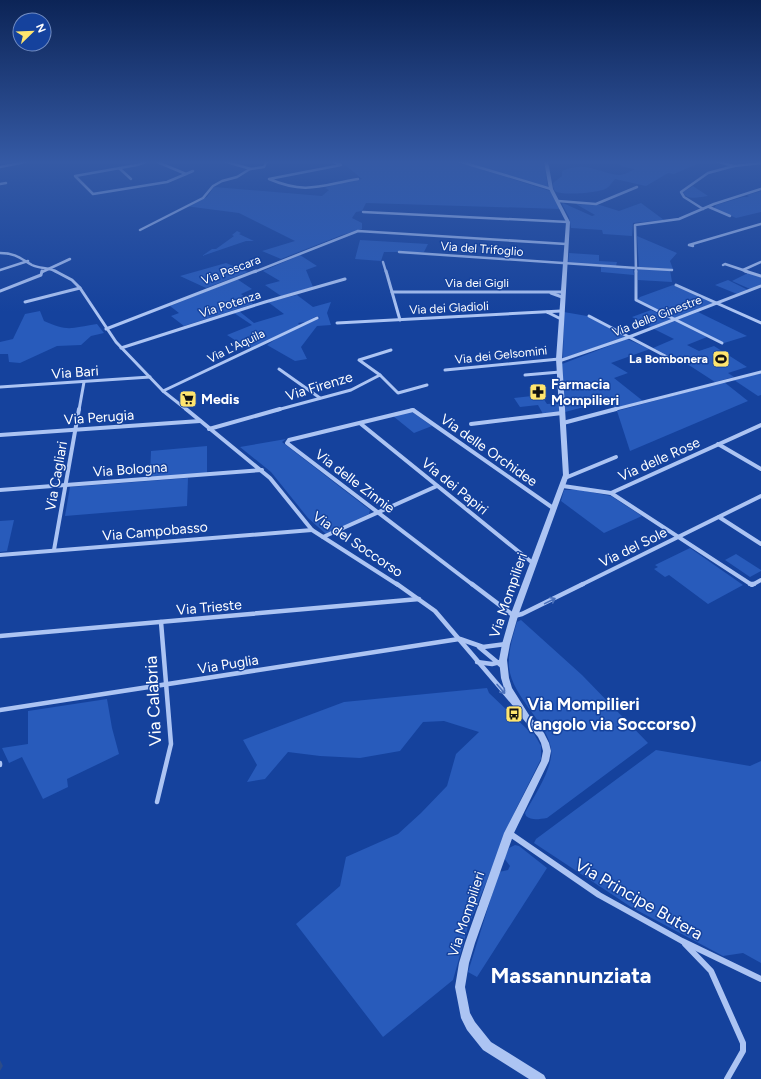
<svg xmlns="http://www.w3.org/2000/svg" width="761" height="1079" viewBox="0 0 761 1079" font-family="Figtree,sans-serif">
  <style>
    .green { fill: #285bbb }
    .lines { fill: none; stroke-linecap: round; stroke-linejoin: round }
    .minor-far4 { stroke: #acc4f3; stroke-width: 2.5 }
    .minor-far3 { stroke: #acc4f3; stroke-width: 3 }
    .minor-far2 { stroke: #acc4f3; stroke-width: 4 }
    .minor-far1 { stroke: #acc4f3; stroke-width: 4.5 }
    .minor { stroke: #acc4f3; stroke-width: 6 }
    .tertiary { fill: #acc4f3; fill-rule: evenodd }
    .shaded-wall { fill: #2b4b89 }
    .oneway { stroke: #4a70bb }
    .labels { text-anchor: middle; stroke-width: 3; stroke-linejoin: round; paint-order: stroke }
    .far-street-label { font-size: 12px; fill: #fff; stroke: #15429d }
    .far-poi-label { font-size: 12px; font-weight: bold; fill: #fff; stroke: #15429d; text-anchor: end }
    .street-label { font-size: 14px; fill: #fff; stroke: #15429d }
    .poi-label { font-size: 14px; font-weight: bold; fill: #fff; stroke: #15429d; text-anchor: start }
    .near-street-label { font-size: 17px; fill: #fff; stroke: #15429d }
    .near-poi-label { font-size: 17px; font-weight: bold; fill: #fff; stroke: #15429d; text-anchor: start }
    .near-district-label { font-size: 22px; font-weight: bold; fill: #fff; stroke: #15429d }
  </style>
  <rect width="100%" height="100%" fill="#15429d"/>
  <g class="green">
    <path d="M335 161H456L550 191 561 209 366 203 362 211 356 212 352 218 362 223V229L342 235 281 259 262 251 295 241 239 213 185 206 207 197 214 187 322 196 329 190 325 188 341 182 362 179 344 164Z"/>
    <path d="M460 161H544L548 188Z"/>
    <path d="M612 161H704L674 174 668 173 646 186 615 179C612 182 610 186 607 188 600 193 561 196 555 191 553 189 553 185 553 183L562 176V171C588 160 598 174 620 175 624 175 631 171 635 169L624 167Z"/>
    <path d="M693 186 708 196C700 197 686 201 683 192Z"/>
    <path d="M761 191V212L736 218 714 208 716 205 743 197H747L749 196 747 195Z"/>
    <path d="M563 203 592 216 595 215 576 204 600 205 619 211 641 203 664 220 633 223 632 236 603 234 602 230 571 228 569 217 562 204Z"/>
    <path d="M237 231 241 233 239 234 254 241H246L202 256 212 249H216L234 236 232 235Z"/>
    <path d="M637 236 677 253 670 261 673 269 639 267Z"/>
    <path d="M360 240 428 244 424 252H384L381 261 355 259Z"/>
    <path d="M569 253 599 255V261L617 262 616 266 568 263Z"/>
    <path d="M300 255 317 266 306 270 313 287 281 296 265 285 280 281 263 271Z"/>
    <path d="M226 263 248 272 206 288 180 276Z"/>
    <path d="M601 267 633 269 634 275 601 272Z"/>
    <path d="M638 269 670 270 672 282 638 280Z"/>
    <path d="M748 273 761 277V284L750 289 732 281Z"/>
    <path d="M237 279 252 289 241 294 253 304 184 326 171 316 179 313 170 306Z"/>
    <path d="M728 280 748 290 737 294 715 285Z"/>
    <path d="M673 285 714 303 674 318 639 302 638 299 640 297Z"/>
    <path d="M297 295 313 307 331 302 327 313 331 325 317 326 301 347 307 359 295 361 267 345 282 335 320 318 317 316 306 322 298 323 300 325 249 349 227 335 252 325 234 313 239 311 254 323 284 314 268 302Z"/>
    <path d="M651 310 671 319 651 327 632 317Z"/>
    <path d="M40 311 44 321C68 332 71 328 97 324L104 333 91 336 81 345 57 346 20 363 9 362 8 354H0V342L13 339 25 314Z"/>
    <path d="M564 312 587 316 626 337 563 358Z"/>
    <path d="M698 312 747 336 724 343 677 320Z"/>
    <path d="M675 321 707 337 687 345 699 351 714 346 747 367 728 373 734 377 715 382 678 358 675 359 653 348 674 339 654 329Z"/>
    <path d="M627 339 650 349 611 363 628 373 614 378 643 401 616 408 607 401 565 412 562 364Z"/>
    <path d="M761 373V395L758 396 734 380Z"/>
    <path d="M724 382 748 401 630 451 617 411Z"/>
    <path d="M541 395 547 404 559 403 560 412 543 414 538 405 520 407 514 398Z"/>
    <path d="M410 412H412L432 426 414 433 393 416Z"/>
    <path d="M286 439 282 442 370 510 369 514 326 534 308 518 271 472 240 447Z"/>
    <path d="M207 446V473L150 477 151 451Z"/>
    <path d="M188 478 187 506 65 516 70 487Z"/>
    <path d="M564 490H580L611 496 642 516 604 533 561 501Z"/>
    <path d="M14 520 7 551 0 552V521Z"/>
    <path d="M690 548 743 585 708 604 669 575 665 577 654 569 658 567 655 565Z"/>
    <path d="M736 554 761 570V571L750 577 725 560Z"/>
    <path d="M521 620 582 675 648 743 547 818C539 819 532 821 526 816L525 813C534 796 548 776 551 757 556 729 512 700 509 667 508 651 513 636 517 622Z"/>
    <path d="M487 688 489 693 528 730 533 732 541 746V759L516 809 468 927 453 980 383 1037 296 924 340 886 346 857 398 834 421 813 447 786 456 754 479 732 444 721 423 722 400 751 360 758 320 756 288 752 265 779 247 782 257 765 243 740 344 702Z"/>
    <path d="M107 699 112 728 119 754 67 779 68 787 43 799 22 757 9 763 2 748 28 744V711Z"/>
    <path d="M656 750 750 766 761 761V963L743 953 723 956 631 907 534 843 536 839Z"/>
    <path d="M515 845 519 846 547 868 477 977 468 972 499 872 508 870 510 866 504 858 509 848Z"/>
  </g>
  <g class="lines">
    <g class="minor-far4">
      <path d="M149 161 137 165 75 176 93 194 167 182 193 171"/>
      <path d="M155 161 186 174"/>
      <path d="M223 161 251 169"/>
      <path d="M332 161 341 165 269 179C307 195 321 185 358 179"/>
      <path d="M458 161 551 189"/>
      <path d="M734 166 761 163"/>
      <path d="M0 167 30 161"/>
      <path d="M119 168 131 179"/>
      <path d="M0 184 6 183"/>
      <path d="M558 201 596 204 637 187"/>
      <path d="M709 207 730 216"/>
      <path d="M703 209 684 197 681 192 708 173 734 166 715 161"/>
      <path d="M363 212 568 222"/>
      <path d="M140 230 203 198 213 186 222 181 237 177 250 169 264 167 267 161"/>
      <path d="M693 246 689 245 761 224"/>
      <path d="M399 252 636 268"/>
      <path d="M0 253C15 253 20 258 32 265 40 269 49 267 57 272"/>
      <path d="M383 262 386 272"/>
      <path d="M723 265 725 264 743 270"/>
      <path d="M636 268 672 270"/>
      <path d="M0 270 28 261"/>
      <path d="M42 272 70 259"/>
      <path d="M254 272 358 231 566 244"/>
      <path d="M636 272 635 225 679 219 714 204 761 189"/>
      <path d="M748 272 743 270 761 262"/>
    </g>
    <g class="minor-far3">
      <path d="M55 271 72 280 80 288 116 342 163 391 187 410"/>
      <path d="M386 271 400 320"/>
      <path d="M636 271V300L722 343"/>
      <path d="M745 271 761 276"/>
      <path d="M676 285 761 323"/>
      <path d="M0 291 41 275 42 271"/>
      <path d="M392 292H562"/>
      <path d="M551 293 562 297"/>
      <path d="M25 302 80 288"/>
      <path d="M547 312 561 319"/>
      <path d="M589 316 671 359"/>
      <path d="M337 323 561 311"/>
      <path d="M106 329 256 271"/>
      <path d="M121 348 265 302 345 279"/>
      <path d="M559 361 629 337 761 286"/>
      <path d="M279 369 320 398"/>
      <path d="M445 370 559 359"/>
      <path d="M380 375 359 360 391 350"/>
      <path d="M525 375 560 372"/>
      <path d="M0 387 150 377"/>
      <path d="M163 391 317 318"/>
      <path d="M79 410 84 382"/>
      <path d="M277 410 351 390 380 375 398 393 427 385"/>
      <path d="M411 410H414"/>
      <path d="M612 410 761 372"/>
    </g>
    <g class="minor-far2">
      <path d="M186 409 270 478 312 530 398 585"/>
      <path d="M563 423 616 409"/>
      <path d="M361 424 534 564"/>
      <path d="M471 424 562 413"/>
      <path d="M209 429 280 409"/>
      <path d="M0 435 200 421"/>
      <path d="M718 444 761 469"/>
      <path d="M565 478 616 457"/>
      <path d="M563 486 611 493 761 425"/>
      <path d="M0 490 262 470"/>
      <path d="M611 493 752 585"/>
      <path d="M719 517 761 544"/>
      <path d="M323 537 437 486"/>
      <path d="M54 550 79 409"/>
      <path d="M0 555 312 530"/>
      <path d="M473 585 287 443 289 440 413 410 553 508"/>
      <path d="M581 585 761 496"/>
      <path d="M752 585 761 580"/>
    </g>
    <g class="minor-far1">
      <path d="M397 584 435 611 516 706"/>
      <path d="M472 584 514 616 522 614 583 584"/>
      <path d="M750 584H754"/>
      <path d="M0 636 419 599"/>
      <path d="M460 639 483 647 506 644"/>
      <path d="M479 647 503 667"/>
      <path d="M477 662 492 664 500 662"/>
      <path d="M0 710 459 639"/>
      <path d="M0 763V765"/>
      <path d="M157 802 171 744 161 622"/>
    </g>
    <g class="minor">
      <path d="M509 833 599 895 682 941 761 979"/>
      <path d="M685 944 711 971 743 1043V1051L727 1079"/>
    </g>
    <path class="tertiary" d="M544 161H548L553 189 570 222 562 359 569 475 518 616 510 644 507 660 509 678 512 688 529 715 544 733 549 743 551 751 549 761 514 833 475 943 469 963 465 987 470 1013 475 1022 491 1042 544 1075 546 1079H529L483 1050 467 1030 461 1018 455 987 459 963 465 943 504 833 541 761 543 751 541 743 538 737 523 719 504 688 501 678 499 660 502 644 510 616 563 475 556 359 566 222 549 189Z"/>
  </g>
  <path class="shaded-wall" d="M0 1060 3 1066 0 1071Z"/>
  <defs><path id="oneway-shaft" d="M-6 0H5M1.5-3L5.5 0L1.5 3" fill="none" stroke-width="1.6" stroke-linecap="round" stroke-linejoin="round"/></defs>
  <g class="oneway">
    <use href="#oneway-shaft" transform="translate(550 601) rotate(-26)"/>
    <use href="#oneway-shaft" transform="translate(501 689) rotate(49)"/>
  </g>
  <linearGradient id="sky" x2="0" y2="1"><stop stop-color="#0c2456"/><stop offset="0.52" stop-color="#355aa5"/><stop offset="1" stop-color="#355aa5" stop-opacity="0"/></linearGradient>
  <rect width="761" height="312" fill="url(#sky)"/>
  <defs>
    <g id="stadium-square" transform="scale(0.9)"><rect x="-9" y="-9" width="18" height="18" rx="4" fill="#ffe56e" stroke="#15429d"/><path d="M0-5a6.5 5 0 1 0 0 10a6.5 5 0 1 0 0-10ZM-3.5-1.8h7v3.6h-7Z" fill="#111"/></g>
    <g id="pharmacy-square" transform="scale(0.9)"><rect x="-9" y="-9" width="18" height="18" rx="4" fill="#ffe56e" stroke="#15429d"/><path d="M-2-6h4v4h4v4h-4v4h-4v-4h-4v-4h4Z" fill="#111"/></g>
    <g id="supermarket-square" transform="scale(0.9)"><rect x="-9" y="-9" width="18" height="18" rx="4" fill="#ffe56e" stroke="#15429d"/><path d="M-6-5.5h2.5l.6 2H6L4.5 2H-2.5L-4.4-4H-6ZM-1.5 3.2a1.3 1.3 0 1 0 .1 0ZM3 3.2a1.3 1.3 0 1 0 .1 0Z" fill="#111"/></g>
    <g id="bus-square" transform="scale(0.9)"><rect x="-9" y="-9" width="18" height="18" rx="4" fill="#ffe56e" stroke="#15429d"/><path d="M-5-6H5V4H4V6H2V4H-2V6H-4V4H-5ZM-3.5-4V0h7V-4ZM-3.5 1.2v1.5H-2V1.2ZM2 1.2v1.5H3.5V1.2Z" fill="#111"/></g>
  </defs>
  <g fill-rule="evenodd">
    <use href="#stadium-square" x="721" y="359"/>
    <use href="#pharmacy-square" x="538" y="392"/>
    <use href="#supermarket-square" x="188" y="399"/>
    <use href="#bus-square" x="514" y="714"/>
  </g>
  <g class="labels">
    <g class="far-street-label">
      <text transform="translate(482 249) rotate(4)" y="4">Via del Trifoglio</text>
      <text transform="translate(231 270) rotate(-21)" y="4">Via Pescara</text>
      <text x="477" y="287">Via dei Gigli</text>
      <text transform="translate(230 304) rotate(-18)" y="4">Via Potenza</text>
      <text transform="translate(449 308) rotate(-3)" y="4">Via dei Gladioli</text>
      <text transform="translate(657 316) rotate(-21)" y="4">Via delle Ginestre</text>
      <text transform="translate(236 346) rotate(-26)" y="4">Via L'Aquila</text>
      <text transform="translate(501 355) rotate(-6)" y="4">Via dei Gelsomini</text>
    </g>
    <g class="far-poi-label">
      <text x="708" y="363">La Bombonera</text>
    </g>
    <g class="street-label">
      <text transform="translate(75 372) rotate(-4)" y="5">Via Bari</text>
      <text transform="translate(319 386) rotate(-17)" y="5">Via Firenze</text>
      <text transform="translate(99 417) rotate(-4)" y="5">Via Perugia</text>
      <text transform="translate(489 450) rotate(35)" y="5">Via delle Orchidee</text>
      <text transform="translate(659 459) rotate(-24)" y="5">Via delle Rose</text>
      <text transform="translate(130 469) rotate(-4)" y="5">Via Bologna</text>
      <text transform="translate(56 476) rotate(-80)" y="5">Via Cagliari</text>
      <text transform="translate(355 481) rotate(37)" y="5">Via delle Zinnie</text>
      <text transform="translate(455 486) rotate(39)" y="5">Via dei Papiri</text>
      <text transform="translate(155 531) rotate(-5)" y="5">Via Campobasso</text>
      <text transform="translate(358 544) rotate(34)" y="5">Via del Soccorso</text>
      <text transform="translate(633 547) rotate(-26)" y="5">Via del Sole</text>
      <text transform="translate(508 595) rotate(-71)" y="5">Via Mompilieri</text>
      <text transform="translate(209 607) rotate(-5)" y="5">Via Trieste</text>
      <text transform="translate(228 664) rotate(-9)" y="5">Via Puglia</text>
      <text transform="translate(466 914) rotate(-72)" y="5">Via Mompilieri</text>
    </g>
    <g class="poi-label">
      <text x="551" y="389">Farmacia<tspan x="551" dy="16">Mompilieri</tspan></text>
      <text x="201" y="404">Medis</text>
    </g>
    <g class="near-street-label">
      <text transform="translate(153 701) rotate(-93)" y="6">Via Calabria</text>
      <text transform="translate(639 899) rotate(30)" y="6">Via Principe Butera</text>
    </g>
    <g class="near-poi-label">
      <text x="527" y="710">Via Mompilieri<tspan x="527" dy="20">(angolo via Soccorso)</tspan></text>
    </g>
    <g class="near-district-label">
      <text x="571" y="983">Massannunziata</text>
    </g>
  </g>
  <g transform="translate(32 32) rotate(67)"><circle r="19" fill="#15429d" stroke="#738ec4"/>
  <path d="M0-3L7 15L0 10L-7 15Z" fill="#ffe56e"/>
  <text y="-6" font-size="11" font-weight="bold" text-anchor="middle" fill="#ffffff">N</text>
  </g>
</svg>
